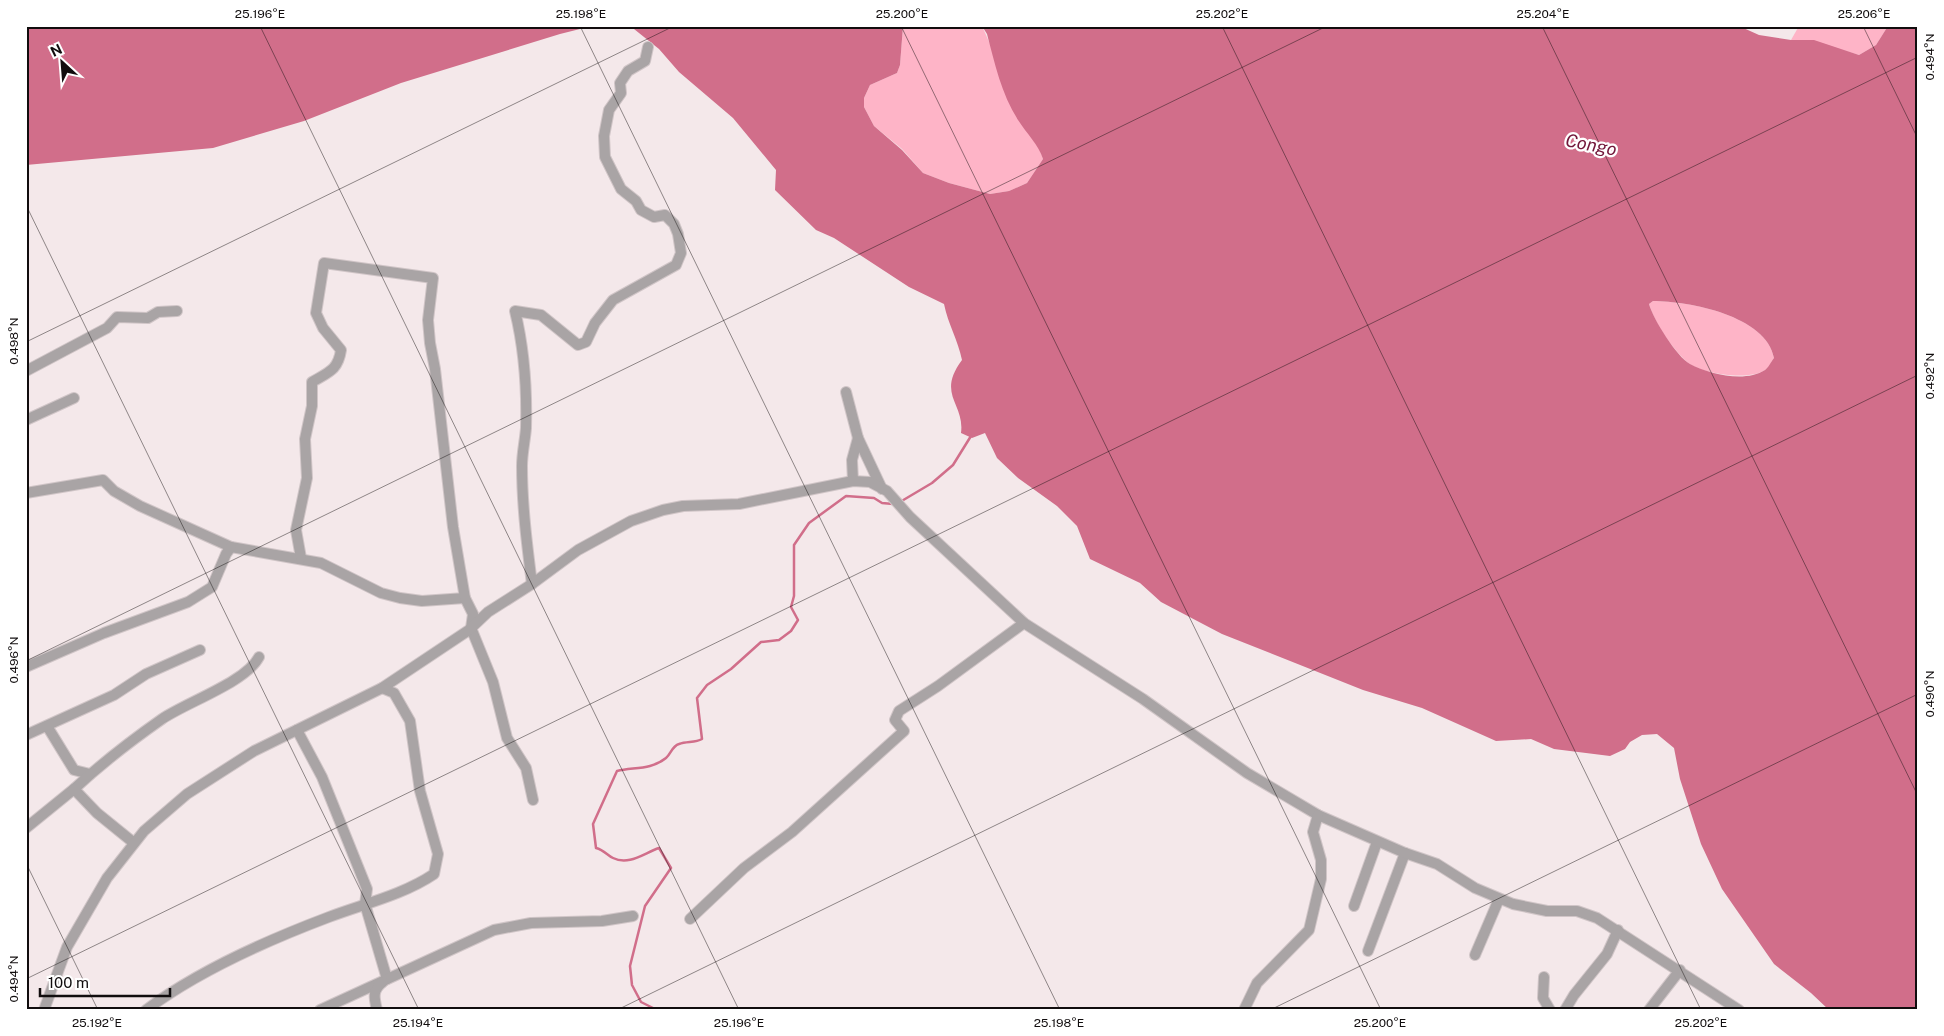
<svg xmlns="http://www.w3.org/2000/svg" width="1944" height="1036" viewBox="0 0 1944 1036" font-family="'Public Sans',sans-serif">
  <style>
    .green { fill: #feb4c7 }
    .water { fill: #d16e8a; fill-rule: evenodd }
    .lines { fill: none; stroke-linecap: round; stroke-linejoin: round }
    .stream { stroke: #d16e8a; stroke-width: 2.5 }
    .street-casing { stroke: #d0c5c7; stroke-width: 12 }
    .street { stroke: #a9a4a5; stroke-width: 10 }
    .ticks { fill: none; stroke: #110d0e; stroke-width: 1; stroke-opacity: 0.45 }
    .labels { text-anchor: middle; stroke-width: 4.5; stroke-linejoin: round; paint-order: stroke }
    .water-label { font-size: 18px; font-style: italic; fill: #73183b; stroke: #fff }
    .neatline { fill: none; stroke: #110d0e; stroke-width: 2 }
    .ticks-label { font-size: 12px; text-anchor: middle; fill: #110d0e }
  </style>
  <rect width="100%" height="100%" fill="#f4e8ea"/>
  <g class="green">
    <path d="M903 26H982L1032 138 1039 147 1043 159 1027 183 1009 191 990 194 949 183 923 173 902 149 874 126 864 107V98L870 85 897 73 900 65Z"/>
    <path d="M1799 26H1888L1876 45 1859 55 1829 46 1791 40Z"/>
    <path d="M1653 301C1689 301 1767 316 1774 358 1771 362 1769 368 1765 370 1749 381 1701 374 1687 362 1672 348 1655 324 1649 304Z"/>
  </g>
  <g class="water">
    <path d="M26 26H592L560 34 401 83 304 121 213 148 26 165Z"/>
    <path d="M624 26H903L900 65 897 73 870 85 864 98V107L874 126 902 150 923 173 949 183 990 194 1009 191 1027 183 1043 159C1038 144 1027 134 1018 120 1001 93 995 64 987 34L982 26H1739L1759 35 1791 40H1814L1859 55 1876 45 1888 26H1918V1010H1829L1811 993 1774 964 1722 889 1701 844 1680 779 1674 748 1657 734 1642 735 1630 742 1625 749 1610 756 1554 749 1531 739 1496 741 1422 708 1363 690 1222 634 1161 602 1140 583 1090 559 1077 526 1057 506 1018 478 997 458 985 433 972 438 961 433C965 403 936 395 962 360 958 340 948 324 944 304L909 287 834 238 816 230 775 190 776 170 733 118 679 72 659 49 634 29ZM1653 301C1689 301 1767 316 1774 358 1771 362 1768 368 1765 370 1745 383 1709 374 1690 364 1677 357 1653 319 1649 304Z"/>
  </g>
  <g class="lines">
    <g class="stream">
      <path d="M900 502 932 483 953 465 971 436"/>
      <path d="M657 1010 641 1002 632 985 630 966 645 906 671 868 659 848C644 853 629 866 613 858 607 855 604 850 596 848L593 824 617 771C634 767 651 770 666 758 671 754 672 746 679 744 687 741 695 743 702 739L697 698 707 685 731 669 761 642 779 640 791 631 798 620 791 607 794 596V545L809 523 846 496 874 498 882 503 893 504"/>
    </g>
    <g class="street-casing">
      <g id="street">
        <path d="M26 371 107 328 117 317 148 318 158 312 177 311"/>
        <path d="M846 392 858 438 882 489"/>
        <path d="M26 420 74 398"/>
        <path d="M853 481 852 460 858 438"/>
        <path d="M26 493 103 480 114 491 140 506 231 547 321 563 381 593 400 598 422 601 465 598"/>
        <path d="M301 558 296 530 307 478 305 439 312 406V382C329 372 338 370 341 350L323 328 316 313 324 263 433 278 428 320 430 343 435 369 453 527 465 598 473 614 471 628 493 682 507 738 526 768 533 800"/>
        <path d="M532 584C527 545 522 505 522 466 522 453 525 441 526 428 527 390 524 348 515 311L541 315 578 345 586 342 595 323 613 300 676 265 681 253 678 234 674 224 665 215 654 217 641 210 636 201 621 189 605 157 604 136 609 110 621 93 620 83 628 71 645 61 648 47"/>
        <path d="M26 667 104 633 188 602 212 587 226 554 231 547"/>
        <path d="M47 726 74 770 90 774"/>
        <path d="M297 730 322 777 367 889 365 904 387 979"/>
        <path d="M26 735 114 695 146 674 200 650"/>
        <path d="M74 789C101 764 132 740 162 719 187 702 246 682 259 657"/>
        <path d="M26 828 74 789 97 813 134 843"/>
        <path d="M1354 906 1377 842"/>
        <path d="M690 919 744 868 792 832 904 731 895 720 899 711 938 686 1024 623"/>
        <path d="M1368 951 1405 853"/>
        <path d="M1475 955 1499 899"/>
        <path d="M1544 977 1543 998 1550 1010"/>
        <path d="M44 1010 67 947 107 878 144 831 187 794 254 751 382 688 469 630 488 612 532 584 578 550 631 521 663 510 683 506 739 504 853 481 870 482 887 491 910 517 1024 623 1143 699 1247 773 1318 815 1405 853 1437 864 1475 888 1513 904 1547 911H1577L1597 918 1739 1010"/>
        <path d="M146 1010C198 971 268 940 329 917 363 904 403 895 434 874L438 854 420 791 410 721 394 693 382 688"/>
        <path d="M320 1010 494 930 531 923 602 921 633 916"/>
        <path d="M377 1010C374 998 372 990 383 982"/>
        <path d="M1244 1010 1257 983 1309 930 1321 879V860L1313 832 1318 815"/>
        <path d="M1565 1010 1574 995 1607 954 1618 930"/>
        <path d="M1649 1010 1680 970"/>
      </g>
    </g>
    <use href="#street" class="street"/>
  </g>
  <path class="ticks" d="M260 26 739 1010M580 26 1060 1010M901 26 1381 1010M1222 26 1701 1010M1542 26 1918 796M1863 26 1918 139M26 205 419 1010M26 342 674 26M26 661 1327 26M26 863 98 1010M26 979 1918 57M617 1010 1918 375M1270 1010 1918 694"/>
  <g class="labels">
    <g class="water-label">
      <text transform="translate(1591 145) rotate(11)" y="6">Congo</text>
    </g>
  </g>
  <rect width="1944" height="1036" fill="none" stroke="#ffffff" stroke-width="55"/>
  <g transform="translate(62 62) rotate(334)" stroke="#ffffff" stroke-width="4" paint-order="stroke">
  <path d="M0-4L9 19L0 12L-9 19Z" fill="#110d0e"/>
  <text y="-8" font-size="14" font-weight="bold" text-anchor="middle" fill="#110d0e">N</text>
  </g>
  <path d="M40 988v8h130v-8" fill="none" stroke="#110d0e" stroke-width="2.5"/>
  <text x="48" y="988" font-size="15" fill="#110d0e" stroke="#ffffff" stroke-width="4" paint-order="stroke">100 m</text>
  <rect x="28" y="28" width="1888" height="980" class="neatline"/>
  <g class="ticks-label">
    <text x="260" y="18">25.196°E</text>
    <text x="581" y="18">25.198°E</text>
    <text x="902" y="18">25.200°E</text>
    <text x="1222" y="18">25.202°E</text>
    <text x="1543" y="18">25.204°E</text>
    <text x="1864" y="18">25.206°E</text>
    <text transform="translate(1930 57) rotate(-90)" y="4">0.494°N</text>
    <text transform="translate(14 341) rotate(-90)" y="4">0.498°N</text>
    <text transform="translate(1930 376) rotate(-90)" y="4">0.492°N</text>
    <text transform="translate(14 660) rotate(-90)" y="4">0.496°N</text>
    <text transform="translate(1930 694) rotate(-90)" y="4">0.490°N</text>
    <text transform="translate(14 979) rotate(-90)" y="4">0.494°N</text>
    <text x="97" y="1027">25.192°E</text>
    <text x="418" y="1027">25.194°E</text>
    <text x="739" y="1027">25.196°E</text>
    <text x="1059" y="1027">25.198°E</text>
    <text x="1380" y="1027">25.200°E</text>
    <text x="1701" y="1027">25.202°E</text>
  </g>
</svg>
